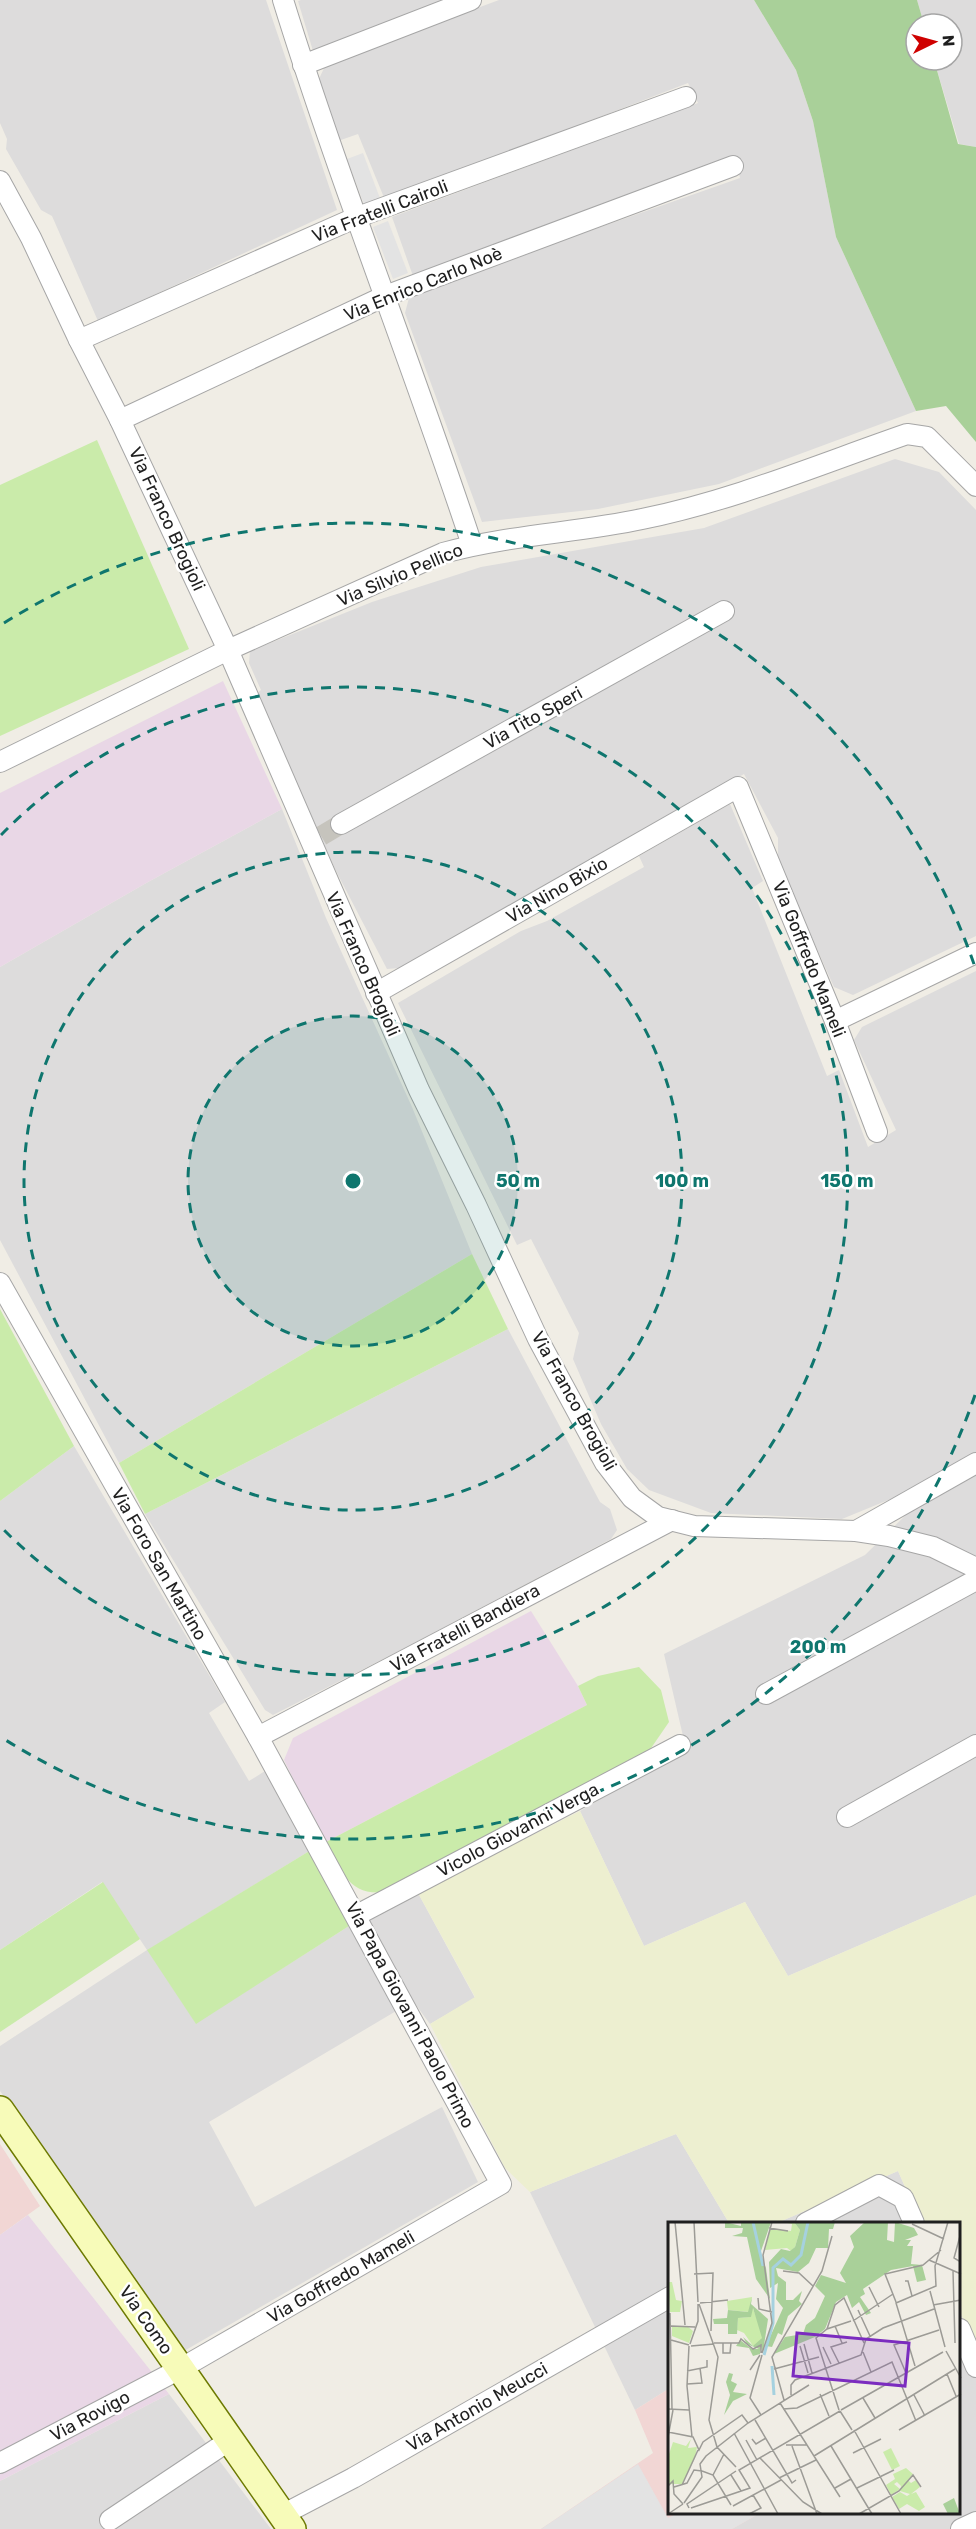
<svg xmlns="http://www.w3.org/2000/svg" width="976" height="2529" viewBox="0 0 976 2529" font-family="Rubik,sans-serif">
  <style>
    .residential { fill: #dddcdc }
    .commercial { fill: #f1d6d4 }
    .industrial { fill: #e9d7e6 }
    .farmland { fill: #edefd0 }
    .grass { fill: #caebaa }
    .forest { fill: #a9d099 }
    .parking { fill: #e3e3e3 }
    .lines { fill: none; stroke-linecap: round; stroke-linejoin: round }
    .street-tunnel { stroke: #c6c4bd; stroke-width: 20; stroke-dasharray: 20 10; stroke-linecap: butt }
    .street-casing { stroke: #a6a6a6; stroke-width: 22 }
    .secondary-casing { stroke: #6d7a02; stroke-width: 30 }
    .street { stroke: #fff; stroke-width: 20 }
    .secondary { stroke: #f7fbb9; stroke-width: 27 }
    .ring { fill: none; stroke: #0f766e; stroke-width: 3; stroke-dasharray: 10 8 }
    .labels { text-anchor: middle; stroke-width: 5; stroke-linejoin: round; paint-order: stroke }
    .street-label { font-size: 18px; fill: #1f1f1f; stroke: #fff }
    .inset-river { fill: none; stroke: #a5d1df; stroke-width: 3 }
    .inset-road { fill: none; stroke: #9c9b96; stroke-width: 1.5 }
    .view { fill: #7b2cbf; fill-opacity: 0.15; stroke: #7b2cbf; stroke-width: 3 }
    .inset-edge { fill: none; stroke: #1f1f1f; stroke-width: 3 }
    .centre { fill: #0f766e; stroke: #fff; stroke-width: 3 }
    .ring-label { font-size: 18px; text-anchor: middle; font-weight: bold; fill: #0f766e; stroke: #fff; stroke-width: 5; stroke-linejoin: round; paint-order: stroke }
  </style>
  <rect width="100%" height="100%" fill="#f0ede5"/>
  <g class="residential">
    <path d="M0 0H266L337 210 98 321 52 216 41 210 6 149 7 139 0 123Z"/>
    <path d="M301 0H445L313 51 298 1Z"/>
    <path d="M499 0H754L796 70 813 121 836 237 916 411 719 484 598 509 482 522 405 313 410 294 740 178 735 158 413 276 392 217 698 103 688 83 385 200 358 134 338 141 318 81 326 64Z"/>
    <path d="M917 0H976V147L959 144 934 60H952V24H924Z"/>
    <path d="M895 459 939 472 976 510V936L853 995 834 987 778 862V838L744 774 399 968 387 969 336 871 257 693 261 690 249 663 250 651 372 602 481 567 704 528Z"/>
    <path d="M730 804 763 881 752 888 827 1076 839 1070 868 1147 896 1130 854 1040 862 1027 976 971V1453L915 1489 842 1519 711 1513 649 1490 627 1469 601 1424 573 1359 579 1333 531 1239 517 1245 398 1003 521 931 547 921 644 867 639 856Z"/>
    <path d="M282 809 326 918 412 1107 472 1254 119 1463 0 1240V967L148 882Z"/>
    <path d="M508 1329 600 1502 610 1509 617 1530 611 1539 403 1649 273 1715 265 1710 145 1514Z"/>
    <path d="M74 1446 225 1702 209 1713 249 1781 265 1771 311 1850 148 1950 196 2023 349 1926 418 1893 475 1998 430 2024 413 2001 209 2122 255 2207 442 2107 478 2182 184 2351 0 2091V2046L147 1950 102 1882 0 1950V1501Z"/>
    <path d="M976 1472V1895L788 1976 745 1902 644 1946 580 1811 686 1749 664 1654 865 1555 915 1506Z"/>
    <path d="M676 2134 729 2223H670V2388L635 2410 530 2192Z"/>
    <path d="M898 2171 921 2223H777Z"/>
    <path d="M960 2312 976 2350V2529H732L760 2513 960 2512Z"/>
    <path d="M169 2394 271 2529H0V2481Z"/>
  </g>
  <g class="commercial">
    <path d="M0 2144 40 2206 0 2235Z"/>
    <path d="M670 2388V2512L760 2513 732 2529H541L653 2453 635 2410Z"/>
  </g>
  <g class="industrial">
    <path d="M223 681 282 809 148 882 0 967V793Z"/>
    <path d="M531 1611 578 1686 587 1705 324 1843 284 1760 293 1738Z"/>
    <path d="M28 2215 169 2394 0 2481V2235Z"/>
  </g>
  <path class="farmland" d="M580 1811 644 1946 745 1902 788 1976 976 1895V2350L960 2312V2223H921L898 2171 777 2223H729L676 2134 530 2192 505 2168 430 2024 475 1997 418 1893Z"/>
  <g class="grass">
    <path d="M97 440 189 649 0 736V485Z"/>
    <path d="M472 1254 508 1329 145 1514 119 1463Z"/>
    <path d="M0 1309 74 1446 0 1501Z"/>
    <path d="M639 1667 661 1690 669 1722 647 1754 391 1891C350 1899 343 1873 324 1843L587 1705 578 1686 598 1676Z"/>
    <path d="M311 1850 349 1926 196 2024 147 1950Z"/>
    <path d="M103 1882 140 1939 0 2032V1950Z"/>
  </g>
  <path class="forest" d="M754 0H917L924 24H916V60H934L958 144 976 147V442L946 406 916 411 836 237 813 121 796 70Z"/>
  <g class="parking">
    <path d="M363 153 381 201 365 207 347 159Z"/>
    <path d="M388 221 408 273 393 279 373 227Z"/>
    <path d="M638 2464 668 2518 678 2513H760L732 2529H541Z"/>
  </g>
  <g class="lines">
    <path class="street-tunnel" d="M321 836 341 824"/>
    <g class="street-casing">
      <g id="street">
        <path d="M283 0C340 184 412 363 472 545"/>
        <path d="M303 65 471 0"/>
        <path d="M0 181 31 238 79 340 120 420 228 650 419 1090 476 1205 538 1339 605 1463 632 1498 658 1517 694 1526 856 1531 889 1536 933 1547 976 1568"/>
        <path d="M79 340 355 218 686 97"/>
        <path d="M120 420 385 296 733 166"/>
        <path d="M0 762 228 650 443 553C508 535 576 533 642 519 732 501 820 464 907 434L927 437 976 486"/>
        <path d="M341 824 724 611"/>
        <path d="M376 993 738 787 835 1021 877 1132"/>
        <path d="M835 1021 976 953"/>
        <path d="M0 1283 258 1737 501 2184 180 2369 0 2463"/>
        <path d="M856 1531 976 1463"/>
        <path d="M766 1694 976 1580"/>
        <path d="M258 1737 672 1520"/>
        <path d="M847 1817 976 1745"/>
        <path d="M357 1915 680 1745"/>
        <path d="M806 2223 879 2185 903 2198 914 2223"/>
        <path d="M960 2329 976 2367"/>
        <path d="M282 2515 353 2478 670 2297"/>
        <path d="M110 2520 230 2440"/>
        <path d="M961 2529 976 2522"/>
      </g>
    </g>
    <g class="secondary-casing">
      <path id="secondary" d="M0 2110 292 2529"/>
    </g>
    <use href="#street" class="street"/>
    <use href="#secondary" class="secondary"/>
  </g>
  <circle cx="353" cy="1181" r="165" fill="#0f766e" fill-opacity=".12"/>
  <g class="ring">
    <circle cx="353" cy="1181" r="165"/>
    <circle cx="353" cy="1181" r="329"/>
    <path d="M1 835A494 494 0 1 1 1 1527"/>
    <path d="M975 1395A658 658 0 0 1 4 1739M4 623A658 658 0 0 1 975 967"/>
  </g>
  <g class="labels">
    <g class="street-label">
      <text transform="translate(380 211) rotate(-21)" y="6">Via Fratelli Cairoli</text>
      <text transform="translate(423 284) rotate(-22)" y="6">Via Enrico Carlo Noè</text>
      <text transform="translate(167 519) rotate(65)" y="6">Via Franco Brogioli</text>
      <text transform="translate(400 575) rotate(-23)" y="6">Via Silvio Pellico</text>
      <text transform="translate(533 718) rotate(-29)" y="6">Via Tito Speri</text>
      <text transform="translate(557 890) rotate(-30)" y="6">Via Nino Bixio</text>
      <text transform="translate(809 959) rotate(68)" y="6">Via Goffredo Mameli</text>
      <text transform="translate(363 964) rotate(66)" y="6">Via Franco Brogioli</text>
      <text transform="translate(574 1401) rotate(61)" y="6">Via Franco Brogioli</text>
      <text transform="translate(159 1564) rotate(60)" y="6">Via Foro San Martino</text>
      <text transform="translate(465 1628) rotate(-28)" y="6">Via Fratelli Bandiera</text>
      <text transform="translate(518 1830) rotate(-28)" y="6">Vicolo Giovanni Verga</text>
      <text transform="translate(410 2015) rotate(62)" y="6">Via Papa Giovanni Paolo Primo</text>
      <text transform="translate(341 2277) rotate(-30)" y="6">Via Goffredo Mameli</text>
      <text transform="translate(146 2320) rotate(55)" y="6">Via Como</text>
      <text transform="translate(477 2407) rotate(-30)" y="6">Via Antonio Meucci</text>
      <text transform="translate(90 2416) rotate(-28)" y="6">Via Rovigo</text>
    </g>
  </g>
  <g transform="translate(668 2222)">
    <rect width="292" height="292" fill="#f0ede5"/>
    <path d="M115 0H126L132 8 127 25 123 29 119 26 97 28 102 7 123 9 124 2ZM0 60H4L8 78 14 79 12 90H2ZM84 75 81 90 60 88 59 79ZM84 84 95 113 92 122 85 124 76 111 69 108 70 96 82 95ZM19 104 25 109 21 121 4 114V105ZM23 217 20 226 29 225 27 236 14 262H0V235L5 220 18 224ZM223 226 232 244 224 248 215 230ZM238 246 245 252 240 258 243 261 248 258 252 265 243 272 248 270 257 285 251 289 239 282 231 287 224 275 232 270 239 274 242 272 232 269 233 264 229 260 226 262 232 267 223 273 218 263 227 257 225 252Z" fill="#caebaa"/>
    <path d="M57 0 73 4V0H103L92 32 98 46 102 77 88 57 79 15 64 14 74 11 75 6H57ZM126 0H167L165 7H161L160 26H148L141 41 130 50 108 46 110 54 118 60V78H125L134 69 131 79 134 82 120 94 114 113 110 111 104 125 98 124 115 86 108 77 110 61 102 66 101 40 113 27 122 29 127 25 132 8ZM197 0H220L219 18 226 20 227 0 246 6 250 13 237 18H243L239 24H245L243 42 254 43 258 58 249 60 245 44 223 48 195 67 197 72 192 75 203 91 198 93 191 80 184 86 179 73 168 80 157 107 147 115 106 132 117 115 135 112 138 103 147 96 157 74 147 64 153 53 178 61 172 51 186 25 182 14ZM84 75 83 82 100 97 95 130 93 124 92 132 85 134 81 126 68 124 72 118 84 127H91L79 122 75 115 85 124 94 116 85 86 83 95 70 96 69 112H60V102H46L45 97 59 96 60 88 80 90ZM61 151 65 152 63 159 69 162 65 170 79 172 65 179 56 193 62 173 58 160ZM286 276 292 292H280L275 282Z" fill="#a9d099"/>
    <path class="inset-river" d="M85 0 95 44M96 133 105 101V46L115 37 123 43 133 33 140 0M104 144 106 173"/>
    <path class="inset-road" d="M7 0 17 103M26 0 30 80M244 2 276 17M101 6 120 9M261 38 293 52M291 39 286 36 292 14M115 49 131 51 145 64M285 49 287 121M26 52 45 51 43 109M237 59H240L244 74M201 65 211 85M262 69 277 125M90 76 91 87 104 90M228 80 217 52 255 43 273 28M32 81 60 78M31 82 50 135 41 198 49 225 68 245M265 83 293 78M190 88 202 114M2 91 4 187M185 99 225 72M3 104 27 105M167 104 174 121M159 107 167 83 176 76 196 121M3 118 21 123M46 121H71L73 117 85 127 93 123V131M55 121V131H62L63 121M22 122 30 99V82M136 122 144 151M21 124 19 164 24 215M23 124 46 122M132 124 140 151M155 125 163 142M278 129 293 156M195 130 203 150M94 131 104 101 95 33 104 0M171 141 163 125 179 120M247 144 228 81 268 64 267 44 280 0M106 147 151 135M82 148 92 133M19 149 39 145V138M238 151 226 123 271 108M279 152 288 174M19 162 34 161 32 146M152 172 161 194M123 173V163L127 158 193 133 198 117 215 106 266 87M246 173 257 194M195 176 207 196M116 178 104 135 154 49 164 14M112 181 139 223M0 187 21 188M115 187 129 186 224 140 248 199M171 188 148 116 159 107 183 99M173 188 275 130M172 189 184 208M93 193 82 176 94 133M87 198 124 261 128 258M186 208 233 292M231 208 293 172M0 210 25 215 31 228 35 220 74 193 80 201M66 211 110 292M0 215 5 188M84 217 88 222 98 216M78 218 89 238M118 223H139L172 275M124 224 149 292M163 224 204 292M185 231 213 217M146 234 287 147M92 236 135 280 154 292M34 249 45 253 63 283M45 253 56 232M63 253 73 269M111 256 148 238M14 263 30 228M0 264 5 259 6 272 15 282M6 265 19 261 26 248 34 249M167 266 183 257M189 266 226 248M16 281 34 255 32 242 38 234 80 201 141 163M65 284 113 258M21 286 19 282 68 249M23 286 82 266 71 248 172 189M0 292 15 282M81 292 93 286 85 273M191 292 231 269 245 253 253 265"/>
    <path class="view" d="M129 111 241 121 237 164 125 154Z"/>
    <rect width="292" height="292" class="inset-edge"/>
  </g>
  <circle cx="353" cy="1181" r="9" class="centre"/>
  <g class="ring-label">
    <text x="518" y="1187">50 m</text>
    <text x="682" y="1187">100 m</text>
    <text x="847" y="1187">150 m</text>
    <text x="818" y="1653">200 m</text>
  </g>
  <g transform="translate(934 42) rotate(85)"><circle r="28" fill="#ffffff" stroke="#a5a5a5" stroke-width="1.5"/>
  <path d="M0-4.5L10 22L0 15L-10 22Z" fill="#cf0100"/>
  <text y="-9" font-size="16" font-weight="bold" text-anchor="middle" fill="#1f1f1f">N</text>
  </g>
</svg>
